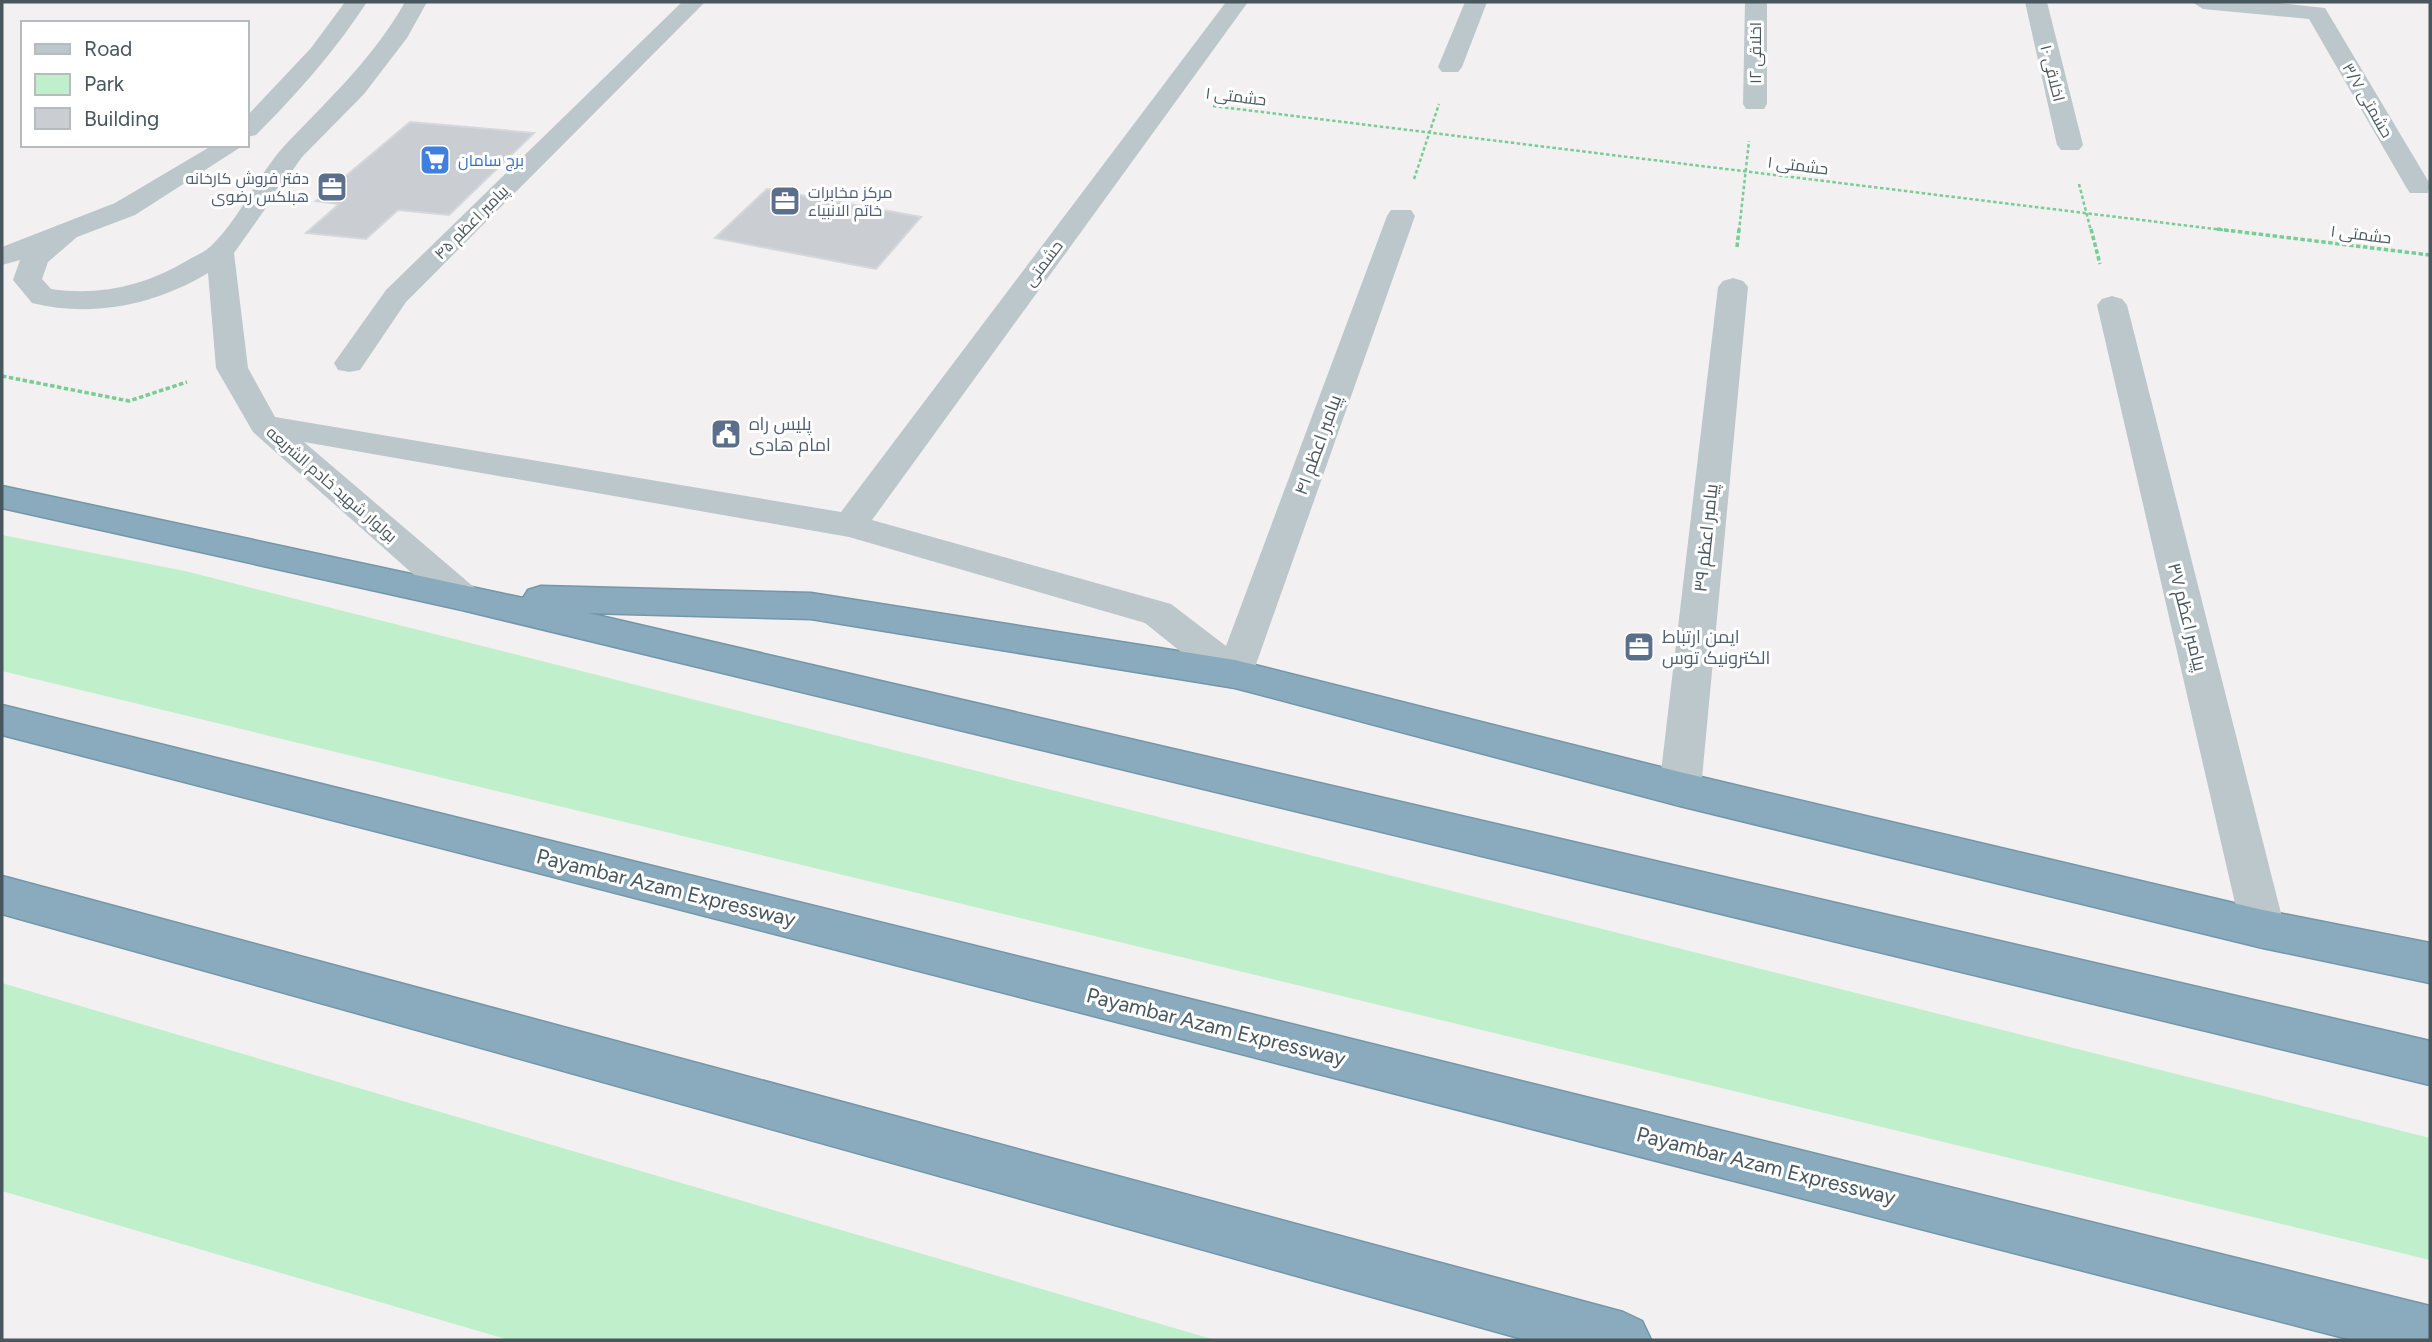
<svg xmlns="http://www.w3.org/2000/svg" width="2432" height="1342" viewBox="0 0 2432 1342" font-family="Figtree,Cairo,sans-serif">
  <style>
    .green { fill: #c0efcb }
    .building { fill: #caced2; stroke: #d4d7db; stroke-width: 2 }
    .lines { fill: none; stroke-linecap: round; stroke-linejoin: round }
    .highway-casing { stroke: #7496a9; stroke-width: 3 }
    .path-far1 { stroke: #78cc96; stroke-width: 2.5; stroke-dasharray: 3.5 2.5; stroke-linecap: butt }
    .path { stroke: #78cc96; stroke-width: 3.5; stroke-dasharray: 4.5 2.5; stroke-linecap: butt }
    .minor { fill: #bcc7cc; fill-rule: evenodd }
    .highway { fill: #89abbd; fill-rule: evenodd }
    .labels { text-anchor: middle; stroke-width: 6; stroke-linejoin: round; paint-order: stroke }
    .far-street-label { font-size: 16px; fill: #48575d; stroke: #fff }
    .far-shop-label { font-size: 16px; fill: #366cbe; stroke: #fff; text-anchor: start }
    .far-service-label { font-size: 16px; fill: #4e5e75; stroke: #fff; text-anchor: end }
    .service-label { font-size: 18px; fill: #4e5e75; stroke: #fff; text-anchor: start }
    .street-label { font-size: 18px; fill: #48575d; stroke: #fff }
    .near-street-label { font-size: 21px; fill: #48575d; stroke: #fff }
  </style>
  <rect width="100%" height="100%" fill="#f2f0f0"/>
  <g class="green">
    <path d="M2 535 185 571 2430 1138V1260L2 671Z"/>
    <path d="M2 983 1215 1340H509L2 1191Z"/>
  </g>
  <g class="building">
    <path d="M410 122 534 133 449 215 398 210 366 239 306 233 339 204 316 201Z"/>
    <path d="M767 189 921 217 876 269 715 238Z"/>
  </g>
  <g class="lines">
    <g class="highway-casing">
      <g id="highway">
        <path d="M2 486 523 598 528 590 541 586 811 593 1235 660 1680 772 2263 910 2430 943V983L2263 948 1680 806 1235 688 811 619 588 613 2430 1041V1085L462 610 2 508Z"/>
        <path d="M2 705 2430 1306V1340H2352L2 735Z"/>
        <path d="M2 876 1623 1312 1642 1321 1651 1340H1526L2 914Z"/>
      </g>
    </g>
    <g class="path-far1">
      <path d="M1213 106 2231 231"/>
      <path d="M1414 179 1439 104"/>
      <path d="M2079 184 2091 231"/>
      <path d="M1739 231 1749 141"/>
    </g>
    <g class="path">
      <path d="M2091 229 2100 264"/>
      <path d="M2217 229 2430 255"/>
      <path d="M1737 247 1739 229"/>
      <path d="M2 376 129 401 187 382"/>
    </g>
    <g class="minor">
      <path d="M345 2H367C335 51 297 94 256 135L247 137V116L311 48Z"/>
      <path d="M405 2H427L407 38 364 94 302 157 234 253 248 368 275 417 841 512 1226 2H1248L872 520 1171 604 1226 646 1387 216 1391 210H1411L1415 216 1249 684 1235 688 1221 684 1145 623 849 537 304 442 475 588 480 597 475 606 462 610 449 606 253 432 216 368 208 273C155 305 92 318 32 303L13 280 20 260 2 265V247L115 203 213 145H244L135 215 77 237 48 262 42 279 51 289C100 296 145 286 188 260 195 256 205 252 211 246 241 217 258 174 286 144 330 98 374 57 405 2Z"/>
      <path d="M682 2H705L406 302 360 370 349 372 338 370 334 363 386 290Z"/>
      <path d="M1465 2H1487L1462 67 1458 72H1442L1438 67Z"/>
      <path d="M1745 2H1767V104L1764 109H1746L1743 104Z"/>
      <path d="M2025 2H2047L2083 145 2079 150H2061L2057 145Z"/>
      <path d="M2192 2H2269L2325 8 2430 184 2428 193H2410L2406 187 2309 19 2203 9Z"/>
      <path d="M1733 278 1743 281 1748 287 1701 789 1695 801 1680 806 1665 801 1659 789 1718 287 1723 281Z"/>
      <path d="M2112 296 2122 299 2127 305 2285 929 2279 943 2263 948 2247 943 2241 929 2097 305 2102 299Z"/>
    </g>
    <use href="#highway" class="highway"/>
  </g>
  <defs>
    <g id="supermarket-square" transform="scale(1.575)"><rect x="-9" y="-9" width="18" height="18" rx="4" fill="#3f7fe0" stroke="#fff"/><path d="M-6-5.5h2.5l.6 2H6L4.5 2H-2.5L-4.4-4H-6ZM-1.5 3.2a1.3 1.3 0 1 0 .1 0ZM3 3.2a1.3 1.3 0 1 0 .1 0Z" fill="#fff"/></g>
    <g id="office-square" transform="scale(1.575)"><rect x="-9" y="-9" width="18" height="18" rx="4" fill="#5c6f8a" stroke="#fff"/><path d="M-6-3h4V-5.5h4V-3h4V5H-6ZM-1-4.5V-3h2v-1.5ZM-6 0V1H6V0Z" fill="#fff"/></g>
    <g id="civic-square" transform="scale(1.575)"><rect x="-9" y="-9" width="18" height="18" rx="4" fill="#5c6f8a" stroke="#fff"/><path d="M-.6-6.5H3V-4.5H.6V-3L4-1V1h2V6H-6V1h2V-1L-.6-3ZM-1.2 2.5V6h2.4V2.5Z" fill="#fff"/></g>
  </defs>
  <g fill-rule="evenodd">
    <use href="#supermarket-square" x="435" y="160"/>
    <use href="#office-square" x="332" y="187"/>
    <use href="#office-square" x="785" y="201"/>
    <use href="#civic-square" x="726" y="434"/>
    <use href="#office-square" x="1639" y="647"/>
  </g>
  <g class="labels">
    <g class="far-street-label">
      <text transform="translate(1755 53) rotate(-90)" y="6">اخلاقی ۱۲</text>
      <text transform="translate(2053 73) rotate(76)" y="6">اخلاقی ۱۰</text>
      <text transform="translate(1236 96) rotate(7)" y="6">حشمتی ۱</text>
      <text transform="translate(2368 100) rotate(60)" y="6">حشمتی ۳/۷</text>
      <text transform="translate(1798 165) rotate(7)" y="6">حشمتی ۱</text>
      <text transform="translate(471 222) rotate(-45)" y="6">پیامبر اعظم ۴۵</text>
      <text transform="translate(2361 234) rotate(7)" y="6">حشمتی ۱</text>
      <text transform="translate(1043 263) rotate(-53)" y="6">حشمتی</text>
      <text transform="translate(332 484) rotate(41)" y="6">بولوار شهید خادم الشریعه</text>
    </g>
    <g class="far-shop-label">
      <text x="458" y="166">برج سامان</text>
    </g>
    <g class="far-service-label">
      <text x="309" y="184">دفتر فروش کارخانه<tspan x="309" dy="18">هبلکس رضوی</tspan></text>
      <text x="808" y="198" text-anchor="start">مرکز مخابرات<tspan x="808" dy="18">خاتم الانبیاء</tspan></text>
    </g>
    <g class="service-label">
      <text x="749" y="430">پلیس راه<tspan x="749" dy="21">امام هادی</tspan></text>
      <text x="1662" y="643">ایمن ارتباط<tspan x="1662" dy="21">الکترونیک توس</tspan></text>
    </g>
    <g class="street-label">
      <text transform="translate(1318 445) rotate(-70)" y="6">پیامبر اعظم ۴۱</text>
      <text transform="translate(1706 538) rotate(-84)" y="6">پیامبر اعظم ۳۹</text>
      <text transform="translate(2187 617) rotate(76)" y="6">پیامبر اعظم ۳۷</text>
    </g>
    <g class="near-street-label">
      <text transform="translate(666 888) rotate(14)" y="7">Payambar Azam Expressway</text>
      <text transform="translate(1216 1027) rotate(14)" y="7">Payambar Azam Expressway</text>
      <text transform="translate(1766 1166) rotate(14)" y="7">Payambar Azam Expressway</text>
    </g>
  </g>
  <rect width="2432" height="1342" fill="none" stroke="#48575d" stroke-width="7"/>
  <rect x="21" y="21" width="228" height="126" fill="#ffffff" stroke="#b6bcbe" stroke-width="2"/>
  <rect x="35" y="44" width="35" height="10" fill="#bcc7cc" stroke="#b6bcbe" stroke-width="2"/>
  <text x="84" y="56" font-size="21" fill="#48575d">Road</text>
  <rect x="35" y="74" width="35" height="21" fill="#c0efcb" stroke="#b6bcbe" stroke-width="2"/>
  <text x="84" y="91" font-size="21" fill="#48575d">Park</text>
  <rect x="35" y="108" width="35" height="21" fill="#caced2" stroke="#b6bcbe" stroke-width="2"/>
  <text x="84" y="126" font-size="21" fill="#48575d">Building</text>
</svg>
